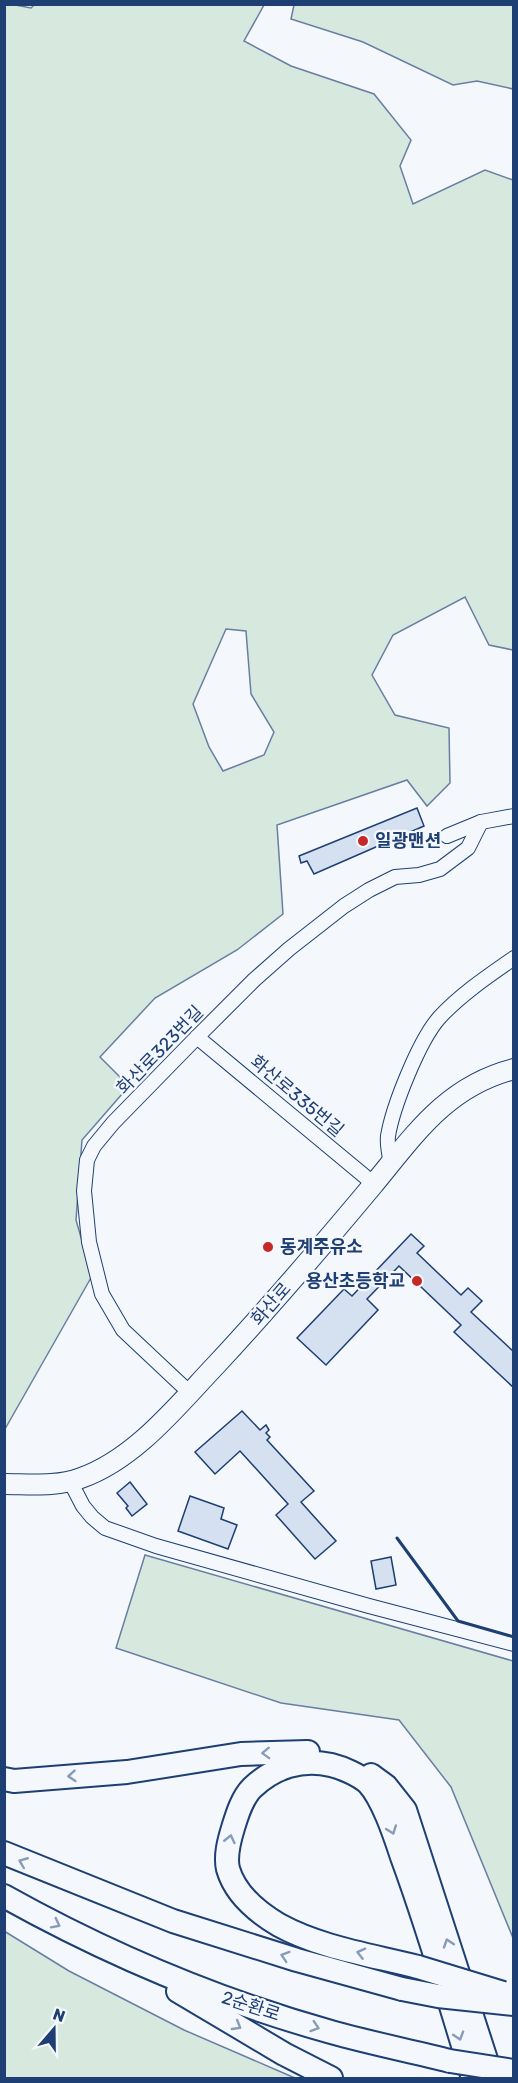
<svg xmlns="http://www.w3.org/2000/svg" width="518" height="2083" viewBox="0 0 518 2083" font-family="Rubik,'Noto Sans KR',sans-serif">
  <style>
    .green { fill: #d7e8df; stroke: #687fa3; stroke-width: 1.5; fill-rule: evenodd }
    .building { fill: #d5e0f0; stroke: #1d3f73; stroke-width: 1.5 }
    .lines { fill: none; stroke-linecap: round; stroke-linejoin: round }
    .minor-casing { stroke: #1d3f73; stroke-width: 16 }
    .secondary-casing { stroke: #1d3f73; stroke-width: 22 }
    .trunk-casing { stroke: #1d3f73; stroke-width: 26 }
    .minor { stroke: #f4f7fb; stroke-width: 14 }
    .secondary { stroke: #f4f7fb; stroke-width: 20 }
    .trunk { stroke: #f4f7fb; stroke-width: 22 }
    .trunk-bridge-casing { stroke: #1d3f73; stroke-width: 26; stroke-linecap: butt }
    .trunk-bridge { stroke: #f4f7fb; stroke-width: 22 }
    .wall { stroke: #1d3f73; stroke-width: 3 }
    .oneway { stroke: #889bb7 }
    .poi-dot { fill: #c62828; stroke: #f4f7fb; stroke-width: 2 }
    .labels { text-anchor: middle; stroke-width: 4.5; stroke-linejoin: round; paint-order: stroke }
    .poi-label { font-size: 18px; font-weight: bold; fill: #1d3f73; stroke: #f4f7fb; text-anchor: start }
    .street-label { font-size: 18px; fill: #1d3f73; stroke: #f4f7fb }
  </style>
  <rect width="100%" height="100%" fill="#f4f7fb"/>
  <g class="green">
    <path d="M35 4 264 5 244 41 291 66 374 94 411 140 400 166 413 204 485 170 513 180V650L489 645 465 597 393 635 372 675 395 715 449 728 450 783 427 806 407 780 277 825 283 914 237 950 155 998 100 1057 129 1086 82 1140 76 1220 92 1276 5 1429V5H15L31 8ZM226 629 246 631 251 694 274 732 264 755 223 771 209 747 193 704Z"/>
    <path d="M294 5H513V89L477 81 453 85 363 42 291 19Z"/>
    <path d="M145 1555 513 1661V1938L451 1787 399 1720 281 1703 116 1648Z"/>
    <path d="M4 1931 69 1971 184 2030 295 2078H5Z"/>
  </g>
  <g class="building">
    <path d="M417 808 424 826 314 874 307 861 301 863 299 856Z"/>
    <path d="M411 1234 424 1246 417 1253 461 1295 468 1288 482 1301 471 1312 514 1352V1388L454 1332 461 1325 399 1266 367 1299 378 1310 326 1365 297 1338 344 1289 352 1296Z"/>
    <path d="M242 1411 260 1430 266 1425 269 1430 266 1433 270 1437 267 1440 314 1491 301 1502 336 1541 315 1559 276 1515 288 1504 240 1451 215 1474 195 1452Z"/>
    <path d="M130 1482 147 1504 132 1516 126 1508 128 1506 117 1493Z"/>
    <path d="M190 1496 224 1508 221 1519 237 1525 228 1549 178 1531Z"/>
    <path d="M391 1557 396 1585 376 1589 371 1561Z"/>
  </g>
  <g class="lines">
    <g class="minor-casing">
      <g id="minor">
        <path d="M447 836 481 822 514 816"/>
        <path d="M197 1037 374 1184"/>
        <path d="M391 1163C389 1154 387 1144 388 1136 393 1106 419 1041 439 1018 460 995 488 976 514 958"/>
        <path d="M190 1393 123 1330 102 1294 89 1242 84 1191 87 1160 94 1146 113 1123 197 1037 254 980 289 949 344 906 369 890 395 877 419 875 440 869 468 848 481 822"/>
        <path d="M70 1481 83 1506 92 1517 105 1528 156 1546 369 1606 514 1644"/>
      </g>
    </g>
    <g class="secondary-casing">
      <path id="secondary" d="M4 1484C30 1484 57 1487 81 1478 135 1459 177 1406 215 1366 270 1307 322 1246 373 1185 415 1134 447 1086 514 1069"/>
    </g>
    <g class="trunk-casing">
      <g id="trunk">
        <path d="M371 1775 386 1786 405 1810 492 2078"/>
        <path d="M4 1779 14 1781 127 1772 241 1754 308 1752"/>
        <path d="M4 1853 173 1921 297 1960 402 1989"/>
        <path d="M4 1896C108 1954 217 2000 331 2032 370 2043 410 2051 450 2061"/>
        <path d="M418 1967C371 1955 321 1948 279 1925 257 1912 235 1893 228 1869 225 1856 229 1841 233 1828 237 1815 242 1798 252 1788 274 1767 302 1758 331 1765 343 1768 359 1775 368 1783 383 1799 395 1836 402 1857 429 1930 450 2004 473 2078"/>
        <path d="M178 1991 284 2054 331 2078"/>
      </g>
    </g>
    <use href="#minor" class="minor"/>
    <use href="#secondary" class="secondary"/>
    <use href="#trunk" class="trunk"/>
    <g class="trunk-bridge-casing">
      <g id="trunk-bridge">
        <path d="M418 1967 503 1993"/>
        <path d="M402 1989 438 1996 514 2004"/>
        <path d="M450 2061 514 2071"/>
      </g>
    </g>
    <use href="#trunk-bridge" class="trunk-bridge"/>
    <path class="wall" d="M397 1538 458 1621 514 1637"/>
  </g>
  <defs><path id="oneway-chevron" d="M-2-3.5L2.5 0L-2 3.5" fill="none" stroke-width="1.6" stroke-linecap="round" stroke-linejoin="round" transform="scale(1.5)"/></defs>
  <g class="oneway">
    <use href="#oneway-chevron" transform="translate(266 1753) rotate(178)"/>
    <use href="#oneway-chevron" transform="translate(72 1776) rotate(176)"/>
    <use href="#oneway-chevron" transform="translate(392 1830) rotate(70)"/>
    <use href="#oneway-chevron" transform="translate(230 1839) rotate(-77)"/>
    <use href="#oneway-chevron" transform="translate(23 1862) rotate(-158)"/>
    <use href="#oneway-chevron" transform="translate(56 1924) rotate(27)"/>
    <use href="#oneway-chevron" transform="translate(448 1943) rotate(-108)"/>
    <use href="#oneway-chevron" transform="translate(361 1953) rotate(-166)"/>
    <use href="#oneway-chevron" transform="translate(285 1956) rotate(-162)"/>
    <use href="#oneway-chevron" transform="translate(237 2026) rotate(31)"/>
    <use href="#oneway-chevron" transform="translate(315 2027) rotate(18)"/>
    <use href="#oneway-chevron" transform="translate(459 2036) rotate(73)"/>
  </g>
  <g class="poi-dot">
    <circle cx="363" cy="841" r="6"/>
    <circle cx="268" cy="1247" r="6"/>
    <circle cx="417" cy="1281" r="6"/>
  </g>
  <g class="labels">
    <g class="poi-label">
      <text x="375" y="847">일광맨션</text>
      <text x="280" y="1253">동계주유소</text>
      <text x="405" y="1287" text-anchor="end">용산초등학교</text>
    </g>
    <g class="street-label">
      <text transform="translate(160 1050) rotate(-46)" y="6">화산로323번길</text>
      <text transform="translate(297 1096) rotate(40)" y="6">화산로335번길</text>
      <text transform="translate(271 1304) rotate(-49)" y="6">화산로</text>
      <text transform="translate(251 2006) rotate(18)" y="6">2순환로</text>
    </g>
  </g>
  <rect width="518" height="2083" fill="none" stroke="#1d3f73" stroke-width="12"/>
  <g transform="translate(54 2029) rotate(20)" stroke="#f4f7fb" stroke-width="4.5" paint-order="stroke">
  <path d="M0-4.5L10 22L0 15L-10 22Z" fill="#1d3f73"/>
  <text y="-9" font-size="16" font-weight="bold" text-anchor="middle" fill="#1d3f73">N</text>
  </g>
</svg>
